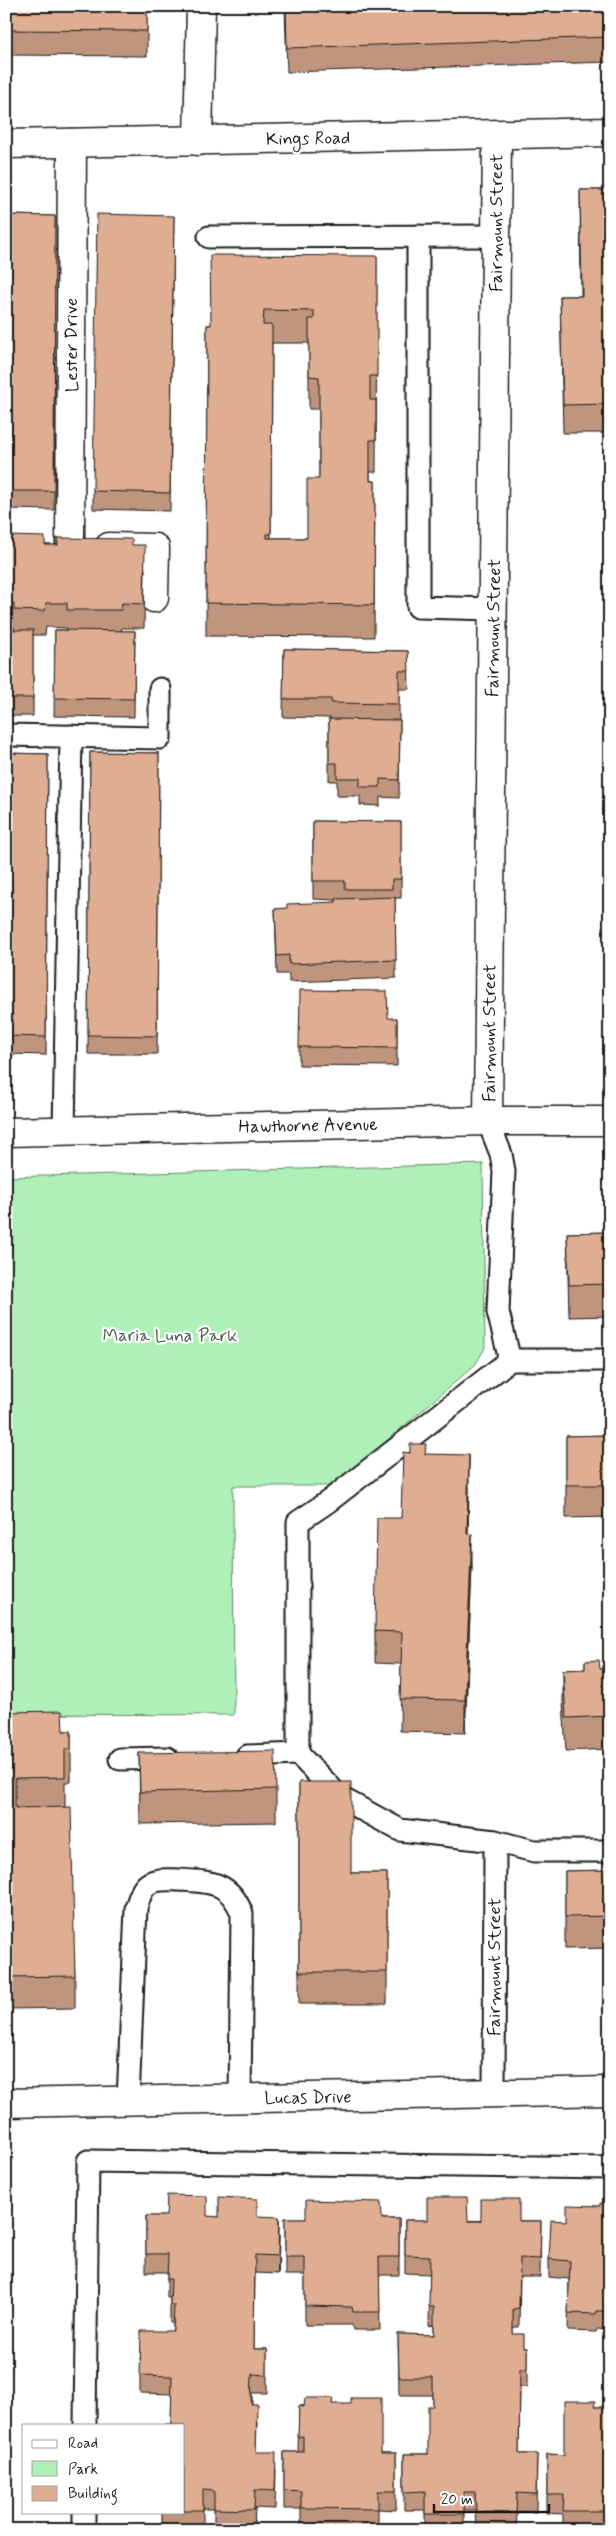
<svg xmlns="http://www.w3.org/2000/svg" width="616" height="2536" viewBox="0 0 616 2536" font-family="Mynerve,sans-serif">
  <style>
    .green { fill: #aff0b9; stroke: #66866a }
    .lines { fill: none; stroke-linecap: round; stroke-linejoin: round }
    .lane-casing { stroke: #1c1c1c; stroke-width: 25 }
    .street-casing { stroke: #1c1c1c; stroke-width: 31 }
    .secondary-casing { stroke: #1c1c1c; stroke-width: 31 }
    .lane { stroke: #fff; stroke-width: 21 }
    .street { stroke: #fff; stroke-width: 28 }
    .secondary { stroke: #fff; stroke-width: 28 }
    .wall { fill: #c0957d; stroke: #1c1c1c; fill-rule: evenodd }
    .shaded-wall { fill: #9c7966; stroke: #1c1c1c }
    .building { fill: #dfad91; stroke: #1c1c1c; fill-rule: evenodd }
    .labels { text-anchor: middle; stroke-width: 4.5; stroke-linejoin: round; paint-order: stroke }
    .street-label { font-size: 18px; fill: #1c1c1c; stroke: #fff }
    .park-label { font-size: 18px; fill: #485c4b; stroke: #fff }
  </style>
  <rect width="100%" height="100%" fill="#fff"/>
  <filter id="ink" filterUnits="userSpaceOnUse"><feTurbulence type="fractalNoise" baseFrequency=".02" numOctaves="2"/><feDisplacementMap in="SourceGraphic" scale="10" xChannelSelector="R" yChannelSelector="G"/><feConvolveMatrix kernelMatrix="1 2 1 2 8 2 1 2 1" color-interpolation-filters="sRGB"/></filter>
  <g filter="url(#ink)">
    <path class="green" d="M483 1164 485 1348 475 1365 334 1486H233L234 1715 6 1714V1177Z"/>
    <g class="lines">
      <g class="lane-casing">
        <g id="lane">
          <path d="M418 236V607L493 609"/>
          <path d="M209 237 496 236"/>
          <path d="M6 735 160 738V689"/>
          <path d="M488 1121 501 1154 504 1171 498 1312 510 1360H610"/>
          <path d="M64 1131 71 736"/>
          <path d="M298 1754 341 1798 400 1830 495 1841 534 1851H610"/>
          <path d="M247 1756 298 1754V1522L329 1501 510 1360"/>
          <path d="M120 1759 167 1758"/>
          <path d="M494 2093 495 1841"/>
          <path d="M128 2101 136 1908C139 1899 141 1889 148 1884 157 1878 169 1880 179 1880 210 1882 230 1881 242 1914L240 2099"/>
          <path d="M85 2425 88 2161 610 2168"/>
          <path d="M84 2530V2512"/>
        </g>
      </g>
      <g class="street-casing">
        <g id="street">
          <path d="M198 141 201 6"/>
          <path d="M70 547 72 143"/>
          <path d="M109 547 155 548 154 598"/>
          <path d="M488 1121 497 135"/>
          <path d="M6 1132 488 1121H610"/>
          <path d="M6 2103 610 2091"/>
        </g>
      </g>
      <g class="secondary-casing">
        <path id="secondary" d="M6 144 610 132"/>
      </g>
      <use href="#lane" class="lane"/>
      <use href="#street" class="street"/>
      <use href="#secondary" class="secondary"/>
    </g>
    <g class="wall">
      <path d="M6 6H147V56L6 55Z"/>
      <path d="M285 6H610V62L287 72Z"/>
      <path d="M580 190H610V433H563L560 296H581Z"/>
      <path d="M6 215 55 216 54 510 6 509Z"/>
      <path d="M174 216 170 511 93 509V491Z"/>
      <path d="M377 256 376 472H370V481H375L374 637 206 636 207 325H211ZM272 343H309V409H319V479L307 538H271Z"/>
      <path d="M6 536 45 545H57V538L132 545 145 569 144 628H122L121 631H135L134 717 54 716 55 630H67V628L46 627 45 635H33V716H6V630H14V627H6Z"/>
      <path d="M284 649 408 651 409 689H399V720H400L399 798 380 797V806L360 805V796H337V781H329V719H331V718L283 717Z"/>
      <path d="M90 752 159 753 157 1054H88Z"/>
      <path d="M6 753 48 754 46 1055 6 1054Z"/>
      <path d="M313 821 401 822V898H395L396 978 289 982V974H277L275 909H287L336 902V900L313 899Z"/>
      <path d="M397 1018V1066L299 1065V1047Z"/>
      <path d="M610 1232V1316L569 1317 567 1233Z"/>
      <path d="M610 1435V1517L566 1518V1436Z"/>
      <path d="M426 1454 469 1487 468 1534 472 1566 465 1733 400 1731 401 1664 375 1663V1631L401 1518Z"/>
      <path d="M585 1661 600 1669H610V1749L566 1751 563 1702V1670L585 1669Z"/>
      <path d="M6 1712 63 1731H71V1782H65V1807L75 1976V2008L6 2009Z"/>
      <path d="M139 1753 276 1789V1822L140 1824Z"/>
      <path d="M299 1782 351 1873H387V2004H299Z"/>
      <path d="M610 1870V1948L565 1949V1871Z"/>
      <path d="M610 2203V2330L597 2329 596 2332 568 2331 569 2279 549 2277V2259L600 2206Z"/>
      <path d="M146 2216 219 2217 257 2216 279 2235 278 2274 255 2273 254 2349H267V2393H252V2404L257 2423 256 2452 276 2470 275 2509 255 2508 254 2528 214 2527V2509H203V2529L162 2528V2512H184V2425L171 2424 172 2394 140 2393V2375L173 2331V2323H170V2297H167V2272H146Z"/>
      <path d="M285 2218 399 2219V2275H379L380 2330H353L352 2325H305V2275H285Z"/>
      <path d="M405 2220 541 2221 540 2277H520L519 2327H513V2334L524 2348H527V2387H520L519 2454H537L536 2512H517L516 2530H476L475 2510H464V2530H425V2510H404V2454H428L433 2406V2395H399L398 2334 434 2335V2325L429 2326 430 2274 405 2273Z"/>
      <path d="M333 2404 381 2453H396V2510L378 2509V2528L301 2526V2509H284V2452H298L299 2406Z"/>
      <path d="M595 2407H610V2529H563V2514L547 2513V2454L564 2455Z"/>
    </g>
    <g class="shaded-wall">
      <path d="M469 1455V1487L467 1566V1534Z"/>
      <path d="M472 1534V1566L465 1733V1700Z"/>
      <path d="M279 2217V2235L278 2274V2256Z"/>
    </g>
    <g class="building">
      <path d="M6 6H147V31L6 30Z"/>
      <path d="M286 6H610V37L287 48Z"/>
      <path d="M580 190H610V404L563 405 560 296H582Z"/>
      <path d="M97 214 174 216 170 493 93 491Z"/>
      <path d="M6 215 55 216 54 491H6Z"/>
      <path d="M210 255 377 256V376H370V400H376V440H370V481H375L374 605 206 603 207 325H211ZM264 310 314 311V319H309V376L319 377V479H307V538H267V534H271L272 325H263Z"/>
      <path d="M6 536 45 537V545H58L57 538 132 539V545H145L144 604 122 603 121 610H67V603H46L45 611 14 610V603H6Z"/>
      <rect x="6" y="630" width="27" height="68"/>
      <path d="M55 630 135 631 134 699 54 698Z"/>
      <path d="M284 649 408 651 409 671H399V704L332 703 331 699H283Z"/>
      <path d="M329 719 400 720 399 780 380 779V787H360V778H337V763H329Z"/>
      <path d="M90 752 159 753 157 1036 88 1035Z"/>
      <path d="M6 753 48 754 46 1037 6 1036Z"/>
      <path d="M313 821 401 822V879H392V889H345V881H313Z"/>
      <path d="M395 897 396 960 289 964V955L277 956 275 909 287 908V904L336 902V899Z"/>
      <path d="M300 990 387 991 388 1018H397V1048L299 1047Z"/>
      <path d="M610 1232V1284L569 1285 567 1233Z"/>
      <path d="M610 1435V1485H566V1436Z"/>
      <path d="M410 1444H426L425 1454 469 1455 467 1534H472L465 1700 400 1699 402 1632 375 1631 377 1518H401L403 1452 410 1453Z"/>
      <path d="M599 1660 600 1669H610V1716L566 1718 563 1670 585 1669V1661Z"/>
      <path d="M62 1711 63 1731H71V1749H65V1777L15 1778V1808L71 1807 75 1976 6 1977V1712Z"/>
      <path d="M275 1751 276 1789 140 1792 139 1753Z"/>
      <path d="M299 1782H351V1873H387V1972H299Z"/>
      <path d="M610 1870V1916L565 1917V1871Z"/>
      <path d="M167 2195 207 2196V2216L219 2217V2197L257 2199V2216L279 2217 278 2256 255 2255 254 2349H267V2375L252 2374 251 2404H257L256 2452H276L275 2491 255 2490 254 2510 214 2509V2491L203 2490V2510H184V2425H165V2424H171L172 2376 140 2375 141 2331H173L174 2305H170L171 2279H167L168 2254H146V2216H166Z"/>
      <path d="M427 2197H467L468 2221H481V2199H519V2221H541L540 2259 520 2258 519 2308 513 2309V2334H524V2348H527V2369H520L519 2454H537L536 2494 517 2493 516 2513 476 2512 475 2492H464V2514H425V2491L404 2492V2454H428V2406H433V2377H399L398 2334 434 2335V2307H429L430 2256 405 2255V2220H427Z"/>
      <path d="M306 2200 381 2202 382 2219H399V2257H379L380 2312H353L352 2307 305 2306V2257H285V2218H306Z"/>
      <path d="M600 2203H610V2311H597L596 2314 568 2313 570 2261 549 2259 551 2220 567 2221V2205L600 2206Z"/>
      <path d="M305 2398H333L332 2404H351V2398H381V2453H396V2491H378V2509L301 2508V2491L284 2490V2452H303V2436L298 2437 299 2406 304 2407Z"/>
      <path d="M564 2401H595L594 2407H610V2511H563L564 2495H547V2454L564 2455Z"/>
    </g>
  </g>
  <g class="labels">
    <g class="street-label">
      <text transform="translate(308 138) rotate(-1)" y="6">Kings Road</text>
      <text transform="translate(496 223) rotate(-90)" y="6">Fairmount Street</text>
      <text transform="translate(71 345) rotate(-90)" y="6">Lester Drive</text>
      <text transform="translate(493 628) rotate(-89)" y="6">Fairmount Street</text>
      <text transform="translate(489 1033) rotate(-90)" y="6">Fairmount Street</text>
      <text transform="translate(308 1125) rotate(-1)" y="6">Hawthorne Avenue</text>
      <text transform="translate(494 1967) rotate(-90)" y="6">Fairmount Street</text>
      <text transform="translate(308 2097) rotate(-1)" y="6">Lucas Drive</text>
    </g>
    <g class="park-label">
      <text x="170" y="1341">Maria Luna Park</text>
    </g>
  </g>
  <rect width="616" height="2536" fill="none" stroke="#fff" stroke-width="25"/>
  <rect x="12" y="12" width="591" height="2511" fill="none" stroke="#1c1c1c" stroke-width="2" filter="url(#ink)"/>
  <rect x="22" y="2424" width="162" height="90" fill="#ffffff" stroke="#a4a4a4"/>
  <rect x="32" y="2440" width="25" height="8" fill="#ffffff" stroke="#a4a4a4"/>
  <text x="68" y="2448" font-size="15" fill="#1c1c1c">Road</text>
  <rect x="32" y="2461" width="25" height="15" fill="#aff0b9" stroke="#a4a4a4"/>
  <text x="68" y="2474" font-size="15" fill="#1c1c1c">Park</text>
  <rect x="32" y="2486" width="25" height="15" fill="#dfad91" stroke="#a4a4a4"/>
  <text x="68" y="2498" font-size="15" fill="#1c1c1c">Building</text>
  <path d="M434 2504v8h115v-8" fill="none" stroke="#1c1c1c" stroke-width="2.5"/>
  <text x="441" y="2504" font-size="15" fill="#1c1c1c" stroke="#ffffff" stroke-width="4" paint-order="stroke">20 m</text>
</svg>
